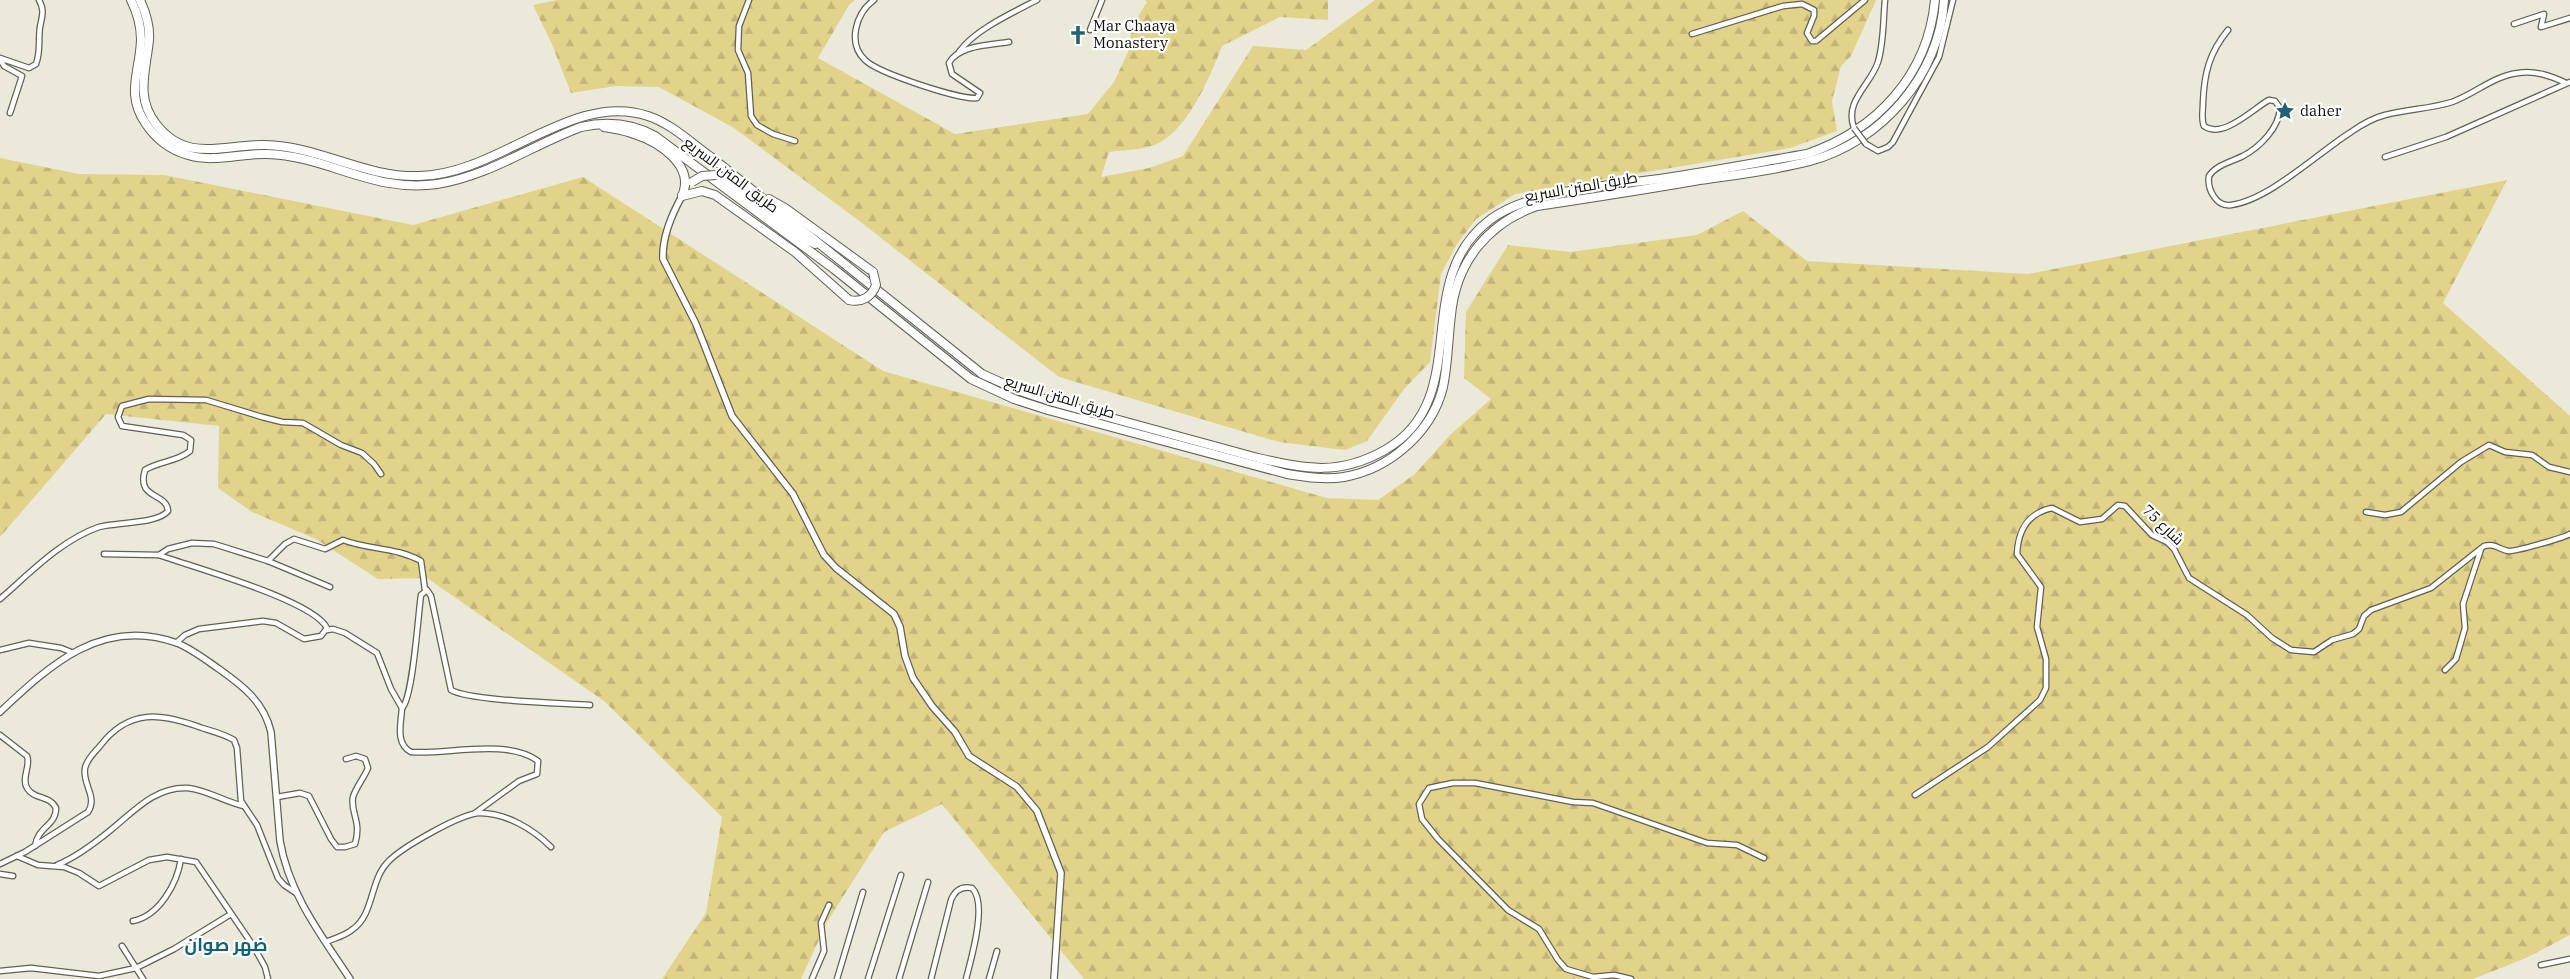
<svg xmlns="http://www.w3.org/2000/svg" width="2570" height="979" viewBox="0 0 2570 979" font-family="'IBM Plex Serif',Cairo,serif">
  <style>
    .forest { fill: url(#forest-firs) }
    .lines { fill: none; stroke-linecap: round; stroke-linejoin: round }
    .street-casing { stroke: #625f53; stroke-width: 7 }
    .secondary-casing { stroke: #625f53; stroke-width: 8 }
    .highway-casing { stroke: #625f53; stroke-width: 10 }
    .street { stroke: #fff; stroke-width: 4.5 }
    .secondary { stroke: #fff; stroke-width: 5.5 }
    .highway { stroke: #fff; stroke-width: 8 }
    .street-bridge-casing { stroke: #625f53; stroke-width: 7; stroke-linecap: butt }
    .highway-bridge-casing { stroke: #625f53; stroke-width: 10; stroke-linecap: butt }
    .street-bridge { stroke: #fff; stroke-width: 4.5 }
    .highway-bridge { stroke: #fff; stroke-width: 8 }
    .labels { text-anchor: middle; stroke-width: 4.5; stroke-linejoin: round; paint-order: stroke }
    .poi-label { font-size: 15px; fill: #0e0d09; stroke: #fff; text-anchor: start }
    .street-label { font-size: 15px; fill: #0e0d09; stroke: #fff }
    .quarter-label { font-size: 18px; font-weight: bold; fill: #106178; stroke: #fff }
  </style>
  <defs>
    <pattern id="forest-firs" width="22" height="20" patternUnits="userSpaceOnUse" patternTransform="scale(1.25)"><rect width="22" height="20" fill="#e2d38b"/><path d="M5 1l3.5 6h-7zM16 11l3.5 6h-7z" fill="#c1b477"/></pattern>
  </defs>
  <rect width="100%" height="100%" fill="#ebe9da"/>
  <g class="forest">
    <path d="M557 0H855L849 5 818 58 955 134 1088 114 1114 82 1128 52 1132 26 1147 2 1145 0H1328V20L1280 17 1222 46C1210 77 1189 127 1159 143 1146 150 1123 150 1109 152L1101 177 1149 168 1183 156 1253 46 1306 50 1375 0H1876L1851 56 1841 66 1832 101 1837 131 1790 148 1515 194 1476 219 1457 244 1441 274 1430 362 1404 389 1367 441 1345 450 1279 442 1059 377 862 223 734 128 659 87 616 86 571 93 551 42 533 5Z"/>
    <path d="M0 158 79 174 164 175 413 225 583 177 883 371 1327 498 1378 500 1415 474 1450 435 1491 399 1464 378 1466 312 1508 245 1570 252 1697 235 1743 211 1807 261 2028 274 2507 180 2443 303 2570 416V935L2526 958 2473 979H1084L942 804 884 832 827 922 801 979H662L706 913 722 817 604 701 427 578 378 579 316 539 252 512 218 488 219 426 106 414 0 537Z"/>
  </g>
  <g class="lines">
    <g class="street-casing">
      <g id="street">
        <path d="M749 0 739 26 738 50 748 73 751 116 757 125 773 134 795 141"/>
        <path d="M874 0C856 13 847 43 865 60 878 73 960 100 977 98L980 93 952 74 949 63C958 45 991 45 1009 42"/>
        <path d="M2514 24 2544 14 2541 27 2570 18"/>
        <path d="M1090 30 1102 0"/>
        <path d="M2228 30C2209 53 2204 74 2203 103 2203 111 2201 119 2204 126 2223 140 2255 107 2269 100L2275 101 2280 108C2279 128 2260 147 2243 156 2231 162 2216 165 2209 176 2207 189 2216 207 2231 205 2269 200 2318 153 2351 132 2361 125 2373 118 2385 115 2407 109 2430 109 2452 102 2475 94 2493 76 2518 73 2535 70 2551 76 2566 83"/>
        <path d="M1692 34 1783 6 1802 4 1814 10V16L1807 33 1812 41H1816L1865 0"/>
        <path d="M959 52C974 30 1014 12 1037 0"/>
        <path d="M0 58 29 68 36 64C41 51 38 40 40 27 42 16 45 11 39 0"/>
        <path d="M0 59 4 66 22 76 10 113"/>
        <path d="M1854 128C1844 101 1870 86 1878 62 1884 42 1883 21 1885 0"/>
        <path d="M1866 144 1878 151 1888 147 1893 142 1939 57 1953 0"/>
        <path d="M2385 157 2446 137 2570 82"/>
        <path d="M2366 512 2385 515 2401 512 2461 462 2489 445 2505 452 2532 455 2549 467 2570 472"/>
        <path d="M104 554 159 555"/>
        <path d="M268 561 285 544 294 539 325 549 343 540C369 550 396 547 421 561L425 590"/>
        <path d="M0 599C29 574 61 540 99 527 116 522 158 524 168 511 167 492 136 500 145 470 159 461 177 462 190 451L191 440 183 435 122 426 118 417 122 406 149 399 206 400 262 417 282 422 303 423 341 445 362 453 374 464 381 474"/>
        <path d="M327 630 333 629 345 633 377 653 391 689 402 708C413 698 418 615 421 595L427 590 431 596 451 690C470 701 563 703 590 705"/>
        <path d="M176 643 185 635 199 629 263 621 276 623 304 639 321 636 327 628C313 600 192 567 159 555L168 549 192 543 214 544 268 561 330 587"/>
        <path d="M0 650 29 643 61 648 71 652"/>
        <path d="M2445 670 2456 659 2465 628 2463 604 2481 549"/>
        <path d="M402 708C401 723 395 744 411 752 446 755 507 738 538 761L537 774 519 781 475 813"/>
        <path d="M0 735 27 756C31 766 21 778 27 788 34 800 50 795 56 808 56 826 38 826 35 846"/>
        <path d="M1915 795 1988 747 2040 700 2046 688V659L2037 627 2041 587 2017 554C2018 531 2028 513 2052 508L2080 522 2102 519 2118 505 2125 506 2152 535 2167 542 2174 549 2189 578 2247 615 2272 638 2291 650 2314 652 2332 640 2353 634 2359 629 2364 616 2371 610 2431 588 2484 546C2494 543 2499 549 2508 551 2514 552 2563 538 2570 534"/>
        <path d="M277 797 300 793 309 796 331 839 337 847H345L355 844C362 821 350 813 353 797 356 787 364 778 368 768L365 759 356 756 346 759"/>
        <path d="M17 856 38 865 64 867 79 873 99 886 149 860 167 857 196 862 254 947 265 967 268 979"/>
        <path d="M0 864 25 852 88 812C98 797 82 784 85 768 87 759 94 753 100 746 129 708 161 713 202 728 212 731 224 734 234 740L237 748 241 801 257 825 278 878 284 885 296 893"/>
        <path d="M57 865C77 857 95 843 112 829 134 811 156 786 188 788 207 790 225 802 244 806"/>
        <path d="M0 874 13 876"/>
        <path d="M133 921C159 916 177 884 181 859"/>
        <path d="M326 942C335 938 345 936 353 929 374 914 370 881 387 863 400 848 462 813 480 813 506 813 533 829 551 847"/>
        <path d="M122 946 143 979"/>
        <path d="M2541 965 2570 959"/>
        <path d="M0 971 31 968 99 976 136 968 174 949 231 914"/>
        <path d="M812 979 824 951 821 923 829 905"/>
        <path d="M837 979 863 892"/>
        <path d="M868 979 901 875"/>
        <path d="M899 979 928 882"/>
        <path d="M931 979 951 900C955 890 962 886 972 888 988 903 971 959 966 979"/>
        <path d="M989 979 997 951"/>
        <path d="M1631 979 1614 975 1593 977 1566 969 1558 960 1539 929 1508 910 1438 839 1422 819 1419 804 1429 788 1453 783H1475L1573 802 1593 803 1707 843 1737 845 1764 858"/>
      </g>
    </g>
    <g class="secondary-casing">
      <g id="secondary">
        <path d="M682 196C672 214 662 238 663 259L696 324 732 416 793 494 824 555 836 568 894 614 900 627 905 656 913 678 932 706 955 732 969 756 1017 787 1037 811 1061 873 1054 979"/>
        <path d="M0 712C50 665 102 616 177 643 192 649 206 660 219 669 243 686 264 702 271 732L280 841C289 894 321 935 350 979"/>
      </g>
    </g>
    <g class="highway-casing">
      <g id="highway">
        <path d="M131 0C137 12 141 27 141 40 140 72 125 94 146 124 156 139 171 150 188 155 214 163 241 153 267 154 329 156 371 193 437 184 489 176 532 145 581 127 607 121 631 123 655 136L834 269 971 379 1014 399 1048 410 1287 474C1306 477 1324 480 1344 477 1390 469 1432 432 1443 387 1448 363 1448 339 1451 315 1456 262 1488 223 1537 206 1590 198 1642 190 1694 181 1733 175 1772 171 1810 161 1881 142 1940 75 1944 0"/>
        <path d="M140 0C146 13 150 27 149 40 146 71 135 97 156 124 187 164 223 144 265 145 319 146 365 178 419 176 498 175 573 90 648 116 672 124 691 143 711 157L982 374 1020 391 1053 402 1258 458C1306 469 1339 476 1385 450 1476 398 1408 280 1491 219 1534 188 1613 186 1666 178 1713 171 1760 162 1807 154 1877 130 1928 75 1935 0"/>
        <path d="M604 127C614 129 624 130 634 134 659 142 696 166 682 196"/>
        <path d="M716 175 724 178 801 237 815 244"/>
        <path d="M682 196 702 191 715 195 795 252 849 300"/>
        <path d="M769 199 785 208 873 272"/>
      </g>
    </g>
    <use href="#street" class="street"/>
    <use href="#secondary" class="secondary"/>
    <use href="#highway" class="highway"/>
    <g class="street-bridge-casing">
      <path id="street-bridge" d="M1854 128 1866 144"/>
    </g>
    <g class="highway-bridge-casing">
      <g id="highway-bridge">
        <path d="M692 182 702 176 716 175"/>
        <path d="M849 300C861 303 872 297 876 285L873 272"/>
      </g>
    </g>
    <use href="#street-bridge" class="street-bridge"/>
    <use href="#highway-bridge" class="highway-bridge"/>
  </g>
  <defs>
    <g id="church-bare" transform="scale(1.5)"><path d="M-1.2-6h2.4v3.5h3.3v2.4h-3.3V6h-2.4V-.1h-3.3v-2.4h3.3Z" fill="#216176" stroke="#fff" stroke-width="2.5" paint-order="stroke"/></g>
    <g id="sight-bare" transform="scale(1.5)"><path d="M0-6L1.8-2.2L6-1.7L2.9 1.2L3.7 5.4L0 3.3L-3.7 5.4L-2.9 1.2L-6-1.7L-1.8-2.2Z" fill="#216176" stroke="#fff" stroke-width="2.5" paint-order="stroke"/></g>
  </defs>
  <g fill-rule="evenodd">
    <use href="#church-bare" x="1078" y="35"/>
    <use href="#sight-bare" x="2285" y="111"/>
  </g>
  <g class="labels">
    <g class="poi-label">
      <text x="1093" y="31">Mar Chaaya<tspan x="1093" dy="17">Monastery</tspan></text>
      <text x="2300" y="116">daher</text>
    </g>
    <g class="street-label">
      <text transform="translate(731 175) rotate(37)" y="5">طريق المتن السريع</text>
      <text transform="translate(1581 187) rotate(-10)" y="5">طريق المتن السريع</text>
      <text transform="translate(1060 397) rotate(17)" y="5">طريق المتن السريع</text>
      <text transform="translate(2163 525) rotate(44)" y="5">شارع 75</text>
    </g>
    <g class="quarter-label">
      <text x="226" y="951">ضهر صوان</text>
    </g>
  </g>
</svg>
